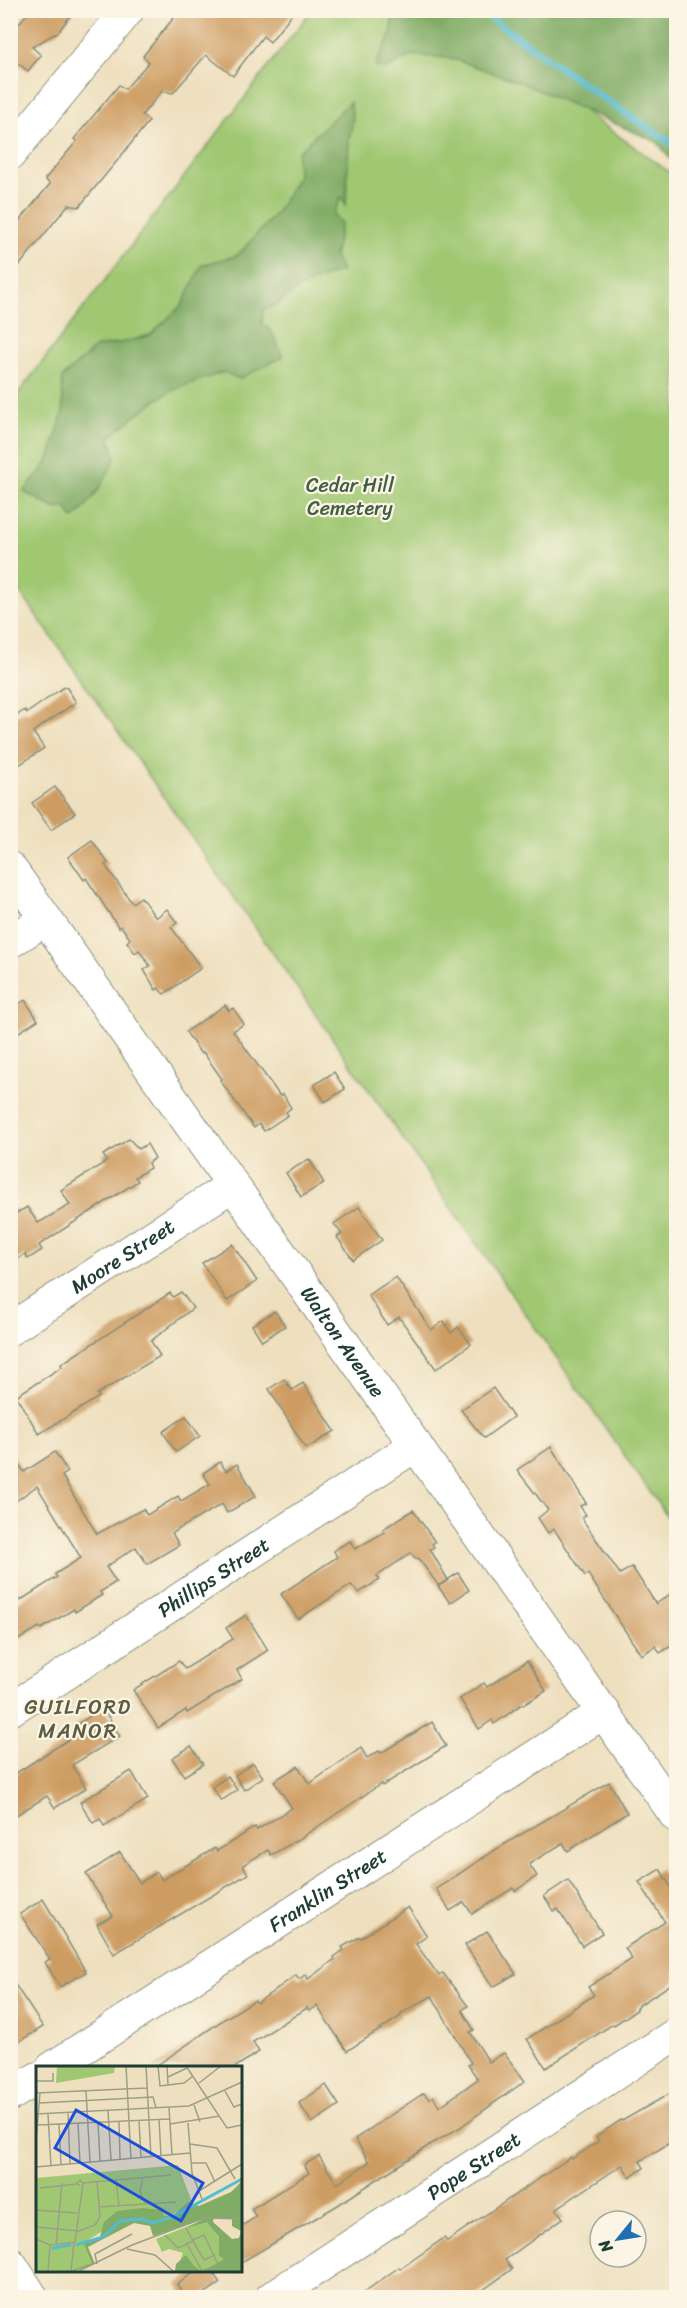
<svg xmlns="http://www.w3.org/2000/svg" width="687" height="2308" viewBox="0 0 687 2308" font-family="Sriracha,sans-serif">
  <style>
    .green { fill: #a0c873; stroke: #608254; stroke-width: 1.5 }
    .forest { fill: #80ac65; stroke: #50744c; stroke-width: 1.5 }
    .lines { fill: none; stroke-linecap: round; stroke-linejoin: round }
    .stream { stroke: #54bcd1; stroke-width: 7 }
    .building { fill: #cd9c62 }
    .minor-casing { stroke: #868e7a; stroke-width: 34 }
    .major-casing { stroke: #868e7a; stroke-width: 35 }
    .minor { stroke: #fff; stroke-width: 32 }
    .major { stroke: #fff; stroke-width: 33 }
    .labels { text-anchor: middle; stroke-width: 4.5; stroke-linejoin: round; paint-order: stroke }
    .park-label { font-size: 20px; fill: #3f6044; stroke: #fcf5e5 }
    .street-label { font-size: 20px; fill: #1f3d34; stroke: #fcf5e5 }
    .neighbourhood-label { font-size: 21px; letter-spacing: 1.5px; fill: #5c5e44; stroke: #fcf5e5 }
    .inset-river { fill: none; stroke: #54bcd1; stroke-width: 3 }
    .inset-road { fill: none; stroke: #9b9f87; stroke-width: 1.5 }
    .view { fill: #1d4ed8; fill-opacity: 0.15; stroke: #1d4ed8; stroke-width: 3 }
    .inset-edge { fill: none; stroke: #1f3d34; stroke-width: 3 }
  </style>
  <rect width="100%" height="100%" fill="#fcf5e5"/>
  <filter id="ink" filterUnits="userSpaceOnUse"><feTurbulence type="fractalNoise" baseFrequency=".0167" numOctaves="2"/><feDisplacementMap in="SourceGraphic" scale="12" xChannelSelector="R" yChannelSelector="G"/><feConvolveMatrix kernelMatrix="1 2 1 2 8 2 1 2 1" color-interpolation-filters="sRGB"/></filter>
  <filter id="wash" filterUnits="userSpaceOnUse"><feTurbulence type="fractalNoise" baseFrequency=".008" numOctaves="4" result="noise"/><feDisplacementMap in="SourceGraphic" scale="24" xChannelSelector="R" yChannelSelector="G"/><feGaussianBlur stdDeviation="1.35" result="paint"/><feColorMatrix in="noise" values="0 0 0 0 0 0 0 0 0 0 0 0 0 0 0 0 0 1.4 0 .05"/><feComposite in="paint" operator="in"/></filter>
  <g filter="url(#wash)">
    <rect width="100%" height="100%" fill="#eee0bf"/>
    <path class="green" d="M311 11H445L676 177V1529L11 579 10 404Z"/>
    <g class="forest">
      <path d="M392 11H676V166L657 142 522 83 451 58 411 55 387 69 375 66 392 32Z"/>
      <path d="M350 102 353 119 349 140 346 205 341 197 333 215 341 223 334 257 342 271C328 275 314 280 301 287 288 294 279 308 263 309L262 325 271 330 283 357 239 379 224 372C205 379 184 384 166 394 145 406 127 423 109 438L116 457C105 480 93 502 73 519L66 507 56 509 24 492 49 460 63 413 62 378 96 347 125 342 150 335 182 305 202 265 238 255 276 213 298 176 297 153Z"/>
    </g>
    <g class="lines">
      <path class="stream" d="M479 10 613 105 676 146"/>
    </g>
    <g id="blocks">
      <g class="building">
        <path d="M30 10H75L58 32 32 47 41 55 28 71 12 59 10 60V31L12 32Z"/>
        <path d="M180 10H295L270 42 263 36 233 76 206 55 173 93 162 91 142 115 149 121 117 161 79 207 68 205 10 277V232L50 184 45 179 77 141 74 139 119 85 125 89 149 62 143 56Z"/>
        <path d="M64 687 67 688 76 702 33 732 44 748 10 771V720L25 710 27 713Z"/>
        <path d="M55 787 75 813 51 830 32 803Z"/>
        <path d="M92 840 108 863 105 865 132 903 141 897 156 918 167 909 177 923 171 927 201 968 164 994 158 988 156 990 144 970 150 966 139 950 135 953 127 942 130 939 121 926 119 928 86 878 84 880 68 857Z"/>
        <path d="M25 1000 38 1020 10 1038V1010Z"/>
        <path d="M225 1005 229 1011 233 1008 244 1024 233 1031 280 1096 283 1094 291 1108 286 1112 288 1115 264 1131 259 1124 254 1128 220 1080 222 1079 203 1052 201 1054 186 1032Z"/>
        <path d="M334 1072 345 1089 325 1102 314 1085Z"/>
        <path d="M129 1139 139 1149 147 1144 155 1158 148 1163 150 1168 135 1177 138 1181 39 1245 42 1250 28 1259 25 1254 10 1265V1209L13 1207 17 1213 27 1207 38 1223 70 1205 61 1190 107 1161 103 1155Z"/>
        <path d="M309 1159 324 1183 301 1197 286 1173Z"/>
        <path d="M359 1207 382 1240 353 1260 337 1237 342 1234 334 1224Z"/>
        <path d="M232 1244 257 1281 227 1301 202 1263Z"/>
        <path d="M396 1277 431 1330 444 1321 451 1333 458 1327 471 1344 436 1369 399 1317 387 1325 368 1295Z"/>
        <path d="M181 1292 193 1308 151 1341 160 1356 97 1394 99 1397 39 1434 16 1396 62 1367 61 1364 170 1293 173 1297Z"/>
        <path d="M275 1311 285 1326 262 1341 252 1325Z"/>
        <path d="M284 1379 292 1390 303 1383 335 1431 306 1449 269 1389Z"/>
        <path d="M493 1388 513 1417 484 1438 461 1410Z"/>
        <path d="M186 1416 200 1436 176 1452 163 1432Z"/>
        <path d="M551 1447 586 1503 580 1506 586 1515 582 1517 584 1522 620 1574 632 1567 656 1604 676 1590V1643L660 1653 656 1646 641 1655 588 1574 585 1576 554 1529 548 1533 538 1518 548 1510 517 1470Z"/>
        <path d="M10 1450 24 1472 55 1452 68 1472 62 1476 97 1534 143 1509 147 1515 178 1496 181 1501 210 1484 203 1473 220 1462 226 1471 237 1464 256 1496 227 1513 222 1504 172 1533 179 1545 147 1564 136 1547 106 1567 116 1582 100 1592 102 1595 75 1612 74 1609 41 1629 39 1627 10 1645V1607L57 1577 55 1574 81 1558 37 1486 10 1505Z"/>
        <path d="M413 1510 435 1542 432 1544 434 1547 430 1549 448 1580 439 1586 418 1558 416 1559 411 1553 377 1576 379 1580 359 1593 351 1585 298 1619 281 1594 337 1557 334 1551 341 1546 350 1541 355 1549 385 1532 383 1529Z"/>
        <path d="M458 1573 469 1590 450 1603 438 1586Z"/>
        <path d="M246 1615 268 1650 237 1670 242 1679 187 1713 186 1710 158 1728 133 1690 179 1661 185 1669 233 1639 226 1628Z"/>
        <path d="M527 1661 546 1691 523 1705 522 1704 494 1724 492 1720 479 1729 460 1699 484 1683 487 1687Z"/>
        <path d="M103 1708 120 1736 72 1765 86 1788 55 1808 47 1796 10 1819V1777L74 1736 71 1733 78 1729 76 1725Z"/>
        <path d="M432 1722 446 1746 382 1786 381 1784 299 1839 271 1855 268 1850 243 1865 248 1874 114 1954 97 1924 113 1916 86 1874 120 1852 140 1883 157 1872 162 1880 215 1848 217 1851 255 1827 257 1830 292 1808 274 1781 298 1766 309 1784 361 1748 367 1758 379 1751 381 1753Z"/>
        <path d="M191 1746 203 1764 184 1776 172 1758Z"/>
        <path d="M253 1763 263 1777 244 1790 235 1775Z"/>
        <path d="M131 1771 148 1799 104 1826 100 1819 93 1823 80 1802Z"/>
        <path d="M228 1776 237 1790 221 1801 212 1787Z"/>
        <path d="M609 1782 627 1813 568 1851 563 1843 529 1864 537 1876 515 1891 513 1888 472 1914 464 1902 450 1911 436 1889 495 1850Z"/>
        <path d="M660 1869 676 1896V1981L636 2007 637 2010 614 2025 613 2024 546 2068 527 2039 594 1995 588 1987 632 1959 625 1948 665 1922 639 1882Z"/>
        <path d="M568 1880 602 1933 582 1946 558 1909 554 1911 544 1896Z"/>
        <path d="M43 1899 86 1972 60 1987 45 1962 50 1959 20 1914Z"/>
        <path d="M408 1907 427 1936 416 1944 439 1976 443 1973 468 2006 462 2010 474 2030 470 2032 489 2062 504 2053 525 2081 459 2128 428 2146 338 2205 240 2263V2227L256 2217 251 2209 309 2173 304 2165 319 2156 337 2184 369 2162 355 2139 424 2093 429 2099 433 2096 439 2107 478 2079 468 2065 471 2063 432 1996 400 2014 401 2016 347 2051 317 2006 310 2011 307 2008 253 2042 259 2052 234 2068H153L226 2018 255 2000 257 2003 296 1975 299 1979 306 1974 308 1979 335 1959 334 1957 344 1950 342 1947 360 1937 361 1938Z"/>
        <path d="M487 1931 516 1974 493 1987 465 1945Z"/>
        <path d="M10 1977 43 2027 10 2047Z"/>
        <path d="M326 2085 339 2105 312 2123 299 2103Z"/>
        <path d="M676 2090V2139L640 2161 644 2168 630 2177 622 2165 556 2209 563 2218 505 2260 512 2269 472 2298H356L399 2267 400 2269 444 2238 447 2241 571 2157 572 2159 599 2141 596 2137 621 2120 622 2121Z"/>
        <path d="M195 2271H212L220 2283 198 2298H185L177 2285Z"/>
      </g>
    </g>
  </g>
  <g filter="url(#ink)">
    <use href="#blocks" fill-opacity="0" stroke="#868e7a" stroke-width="1.5"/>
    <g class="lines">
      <g class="minor-casing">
        <g id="minor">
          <path d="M10 154 128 10"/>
          <path id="s1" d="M10 868 676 1816"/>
          <path d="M10 942 46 919"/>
          <path id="s2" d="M10 1329 233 1185"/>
          <path id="s3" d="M10 1710 416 1445"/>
          <path id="s4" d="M52 2068 604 1712"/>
          <path d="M10 2095 38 2078"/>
          <path id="s5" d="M271 2298 676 2034"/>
        </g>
      </g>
      <g class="major-casing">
        <path id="major" d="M10 2264 32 2298"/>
      </g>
      <use href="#minor" class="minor"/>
      <use href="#major" class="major"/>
    </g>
  </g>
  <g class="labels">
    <g class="park-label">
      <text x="350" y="492">Cedar Hill<tspan x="350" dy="23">Cemetery</tspan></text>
    </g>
    <g class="street-label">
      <text dy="7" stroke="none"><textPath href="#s2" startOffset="134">Moore Street</textPath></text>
      <text dy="7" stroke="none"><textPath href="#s1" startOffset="579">Walton Avenue</textPath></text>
      <text dy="7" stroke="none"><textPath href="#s3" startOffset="243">Phillips Street</textPath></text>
      <text dy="7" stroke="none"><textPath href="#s4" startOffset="328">Franklin Street</textPath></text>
      <text dy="7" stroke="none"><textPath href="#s5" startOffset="242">Pope Street</textPath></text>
    </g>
    <g class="neighbourhood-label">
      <text x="78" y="1714">GUILFORD<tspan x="78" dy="24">MANOR</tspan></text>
    </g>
  </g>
  <g transform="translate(36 2066)">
    <rect width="206" height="206" fill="#eee0bf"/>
    <path d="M21 0H79L78 7 20 17ZM142 99 157 139 133 150 89 151 49 176 58 197 36 205H0V112ZM172 152 201 205H140L147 187 133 183 126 186 120 173Z" fill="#a0c873"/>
    <path d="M205 116V165L196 160V153L178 152 177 156 196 173 203 172 205 165V205H169L188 193 183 190V171L171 156 150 162 166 154 117 170 114 160 98 157 52 181 59 198 39 205H34L56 197 48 178 64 171 68 156 81 145 106 142 126 144 128 150 138 149 152 136 163 140 195 126ZM150 189 158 200 165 205H139L140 198Z" fill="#80ac65"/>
    <path class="inset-river" d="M40 179 67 171 84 155 106 153 117 157 136 151 206 113M16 182 35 179"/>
    <path class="inset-road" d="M90 0 95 93M110 0 115 91M122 0 124 20 132 19 131 0M150 0 191 62 206 59M132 11 151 2M0 15H17V7M163 17 185 0M132 19 148 17 157 10M50 25 54 96M189 25 198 41 206 38M0 27 111 22M3 37 117 31 120 42M158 39 164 56M133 42 136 89M72 45 75 94M32 47 34 98M0 48 153 40 206 16M12 48 15 100M123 53 125 90M103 54 105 92M83 55 84 94M62 56 64 95M42 57 44 97M152 57 156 107 166 133M23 58 25 99M134 58 184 50M1 59 133 53M0 75 4 27M154 78 181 82 199 113M155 97H170L179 116M0 101 154 87M107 111 104 125 109 138M80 114 83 140M47 117 135 109M4 122 41 118M163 125 206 98M63 141 140 136M0 144 41 147M0 161 43 165 59 159 64 151 61 116M129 169 142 182 157 175 150 162M0 173 14 179 39 176 47 117 44 114 41 117 44 120M157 175 168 194 179 189M151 178 166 205 182 198 168 169 157 174M20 179 26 117M91 183 119 189 137 205M61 198 59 188 96 168M12 205 14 179M35 205 38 176M43 205 96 179 168 152 206 153"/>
    <path class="view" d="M40 44 167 117 145 155 19 82Z"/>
    <rect width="206" height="206" class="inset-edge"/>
  </g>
  <rect width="687" height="2308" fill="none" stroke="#fcf5e5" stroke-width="36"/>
  <g transform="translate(618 2239) rotate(240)"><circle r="28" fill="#fcf5e5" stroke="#a4ab9e" stroke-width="1.5"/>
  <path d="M0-4.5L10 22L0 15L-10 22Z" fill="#1f6fb2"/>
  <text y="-9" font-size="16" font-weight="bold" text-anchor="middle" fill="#1f3d34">N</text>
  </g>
</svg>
